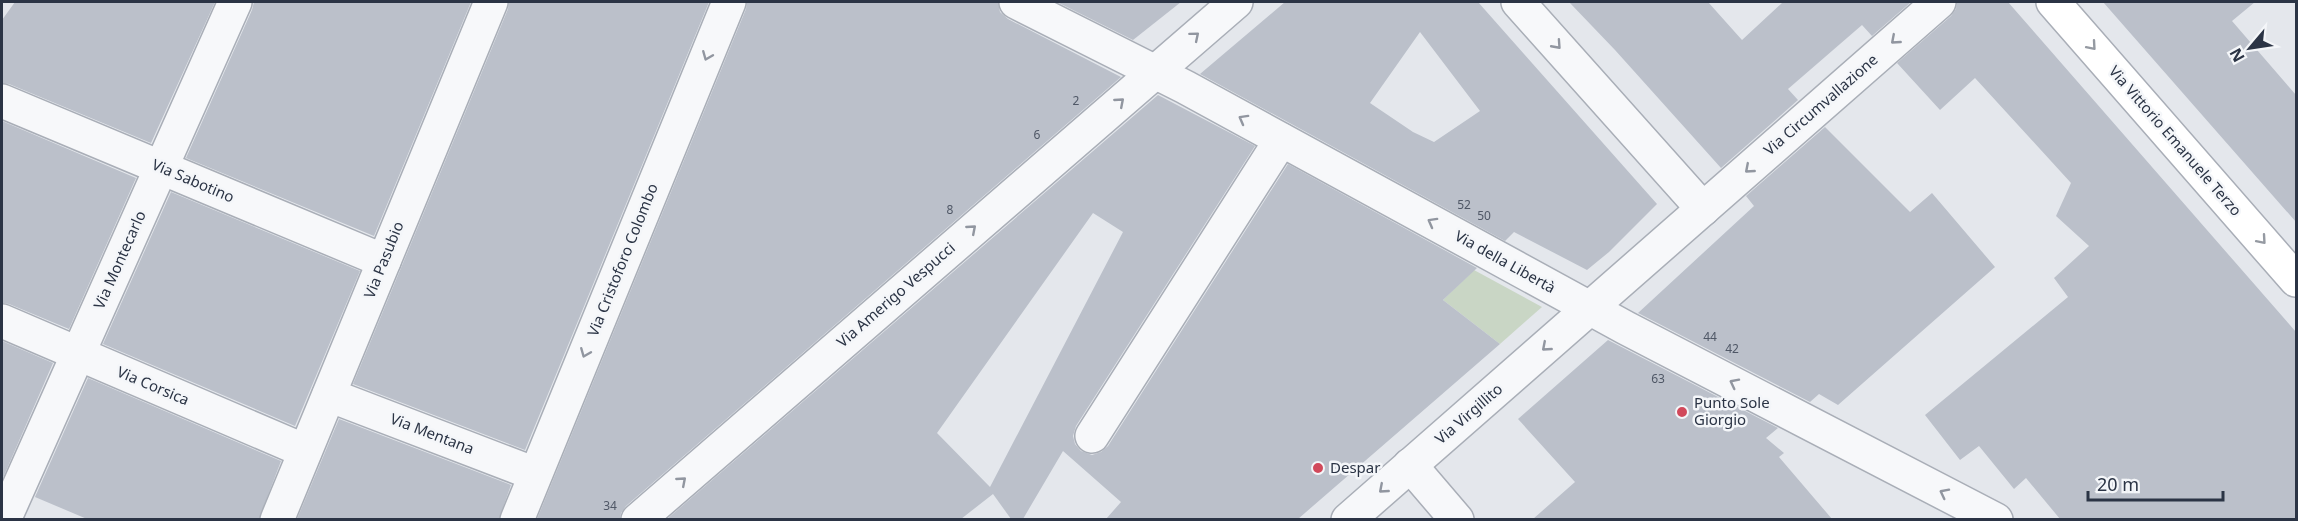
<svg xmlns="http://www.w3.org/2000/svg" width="2298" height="521" viewBox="0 0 2298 521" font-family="'Noto Sans',sans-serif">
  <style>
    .green { fill: #c9d6c5 }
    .building { fill: #bbc0ca; fill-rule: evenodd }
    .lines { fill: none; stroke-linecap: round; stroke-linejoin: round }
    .street-casing { stroke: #a9aeb7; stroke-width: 36 }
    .secondary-casing { stroke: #a9aeb7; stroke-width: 36 }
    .street { stroke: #f7f8fa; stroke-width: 33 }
    .secondary { stroke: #fff; stroke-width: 33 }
    .oneway { stroke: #9196a0 }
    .oneway2 { stroke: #959aa2 }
    .poi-dot { fill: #d1495b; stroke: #f4f6f9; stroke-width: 2 }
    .labels { text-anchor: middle; stroke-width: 5; stroke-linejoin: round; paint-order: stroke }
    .number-label { font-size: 12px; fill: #4f5766 }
    .street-label { font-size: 15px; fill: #2b3445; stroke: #f4f6f9 }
    .poi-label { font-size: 15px; fill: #2b3445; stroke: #f4f6f9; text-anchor: start }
  </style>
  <rect width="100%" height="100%" fill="#e4e7ec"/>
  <path class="green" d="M1474 270 1542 307 1500 344 1443 300Z"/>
  <g class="building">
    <path d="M15 2H215L151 143 9 84 2 83V20Z"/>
    <path d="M254 2H471L374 236 186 158 252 10Z"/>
    <path d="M509 2H709L525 450 353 384 508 9Z"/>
    <path d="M747 2H998L1000 12 1008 19 1121 77 626 506 621 513 620 519H537L746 9Z"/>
    <path d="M1057 2H1181L1133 40Z"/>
    <path d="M1285 2H1478L1657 204 1609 252 1587 270 1514 232 1505 241 1200 74ZM1420 32 1480 111 1434 142 1413 132 1370 103Z"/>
    <path d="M1569 2H1708L1742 40 1783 2H1911L1872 36 1862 25 1788 89 1798 100 1721 168 1615 50Z"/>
    <path d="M1957 2H2008L2296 332V519H2060L2026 478 2014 489 1979 446 1960 460 1925 415 2068 297 2054 278 2089 246 2056 216 2071 183 1975 78 1940 110 1897 63 1951 16 1956 9Z"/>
    <path d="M2103 2H2255L2232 21 2296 95V222Z"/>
    <path d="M1158 95 1255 146 1076 426 1073 436 1075 444 1081 451 1092 455 1101 452 1108 446 1288 164 1477 268 1443 300 1500 344 1298 519H1106L1121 502 1063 451 1023 519H1011L993 494 961 519H667ZM1093 213 1123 232 990 487 937 433Z"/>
    <path d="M2 121 136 178 69 329 9 304 2 303Z"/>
    <path d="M1825 127 1910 212 1932 193 1995 267 1838 405 1819 394 1810 402 1638 313 1754 206 1746 196Z"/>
    <path d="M171 192 360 271 295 426 103 344Z"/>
    <path d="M1608 340 1778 428 1766 438 1784 453 1779 457 1832 519H1533L1575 482 1518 419Z"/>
    <path d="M2 341 53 363 2 480Z"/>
    <path d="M88 378 281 461 259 519H87L35 497Z"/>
    <path d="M339 419 511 485 499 519H297Z"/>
  </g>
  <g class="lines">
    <g class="street-casing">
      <g id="street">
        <path d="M1016 2 1185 87 1626 328 1996 520"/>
        <path d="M1518 2 1703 209"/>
        <path d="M2 101 384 261"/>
        <path d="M2 321 305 451"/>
        <path d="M329 395 535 474"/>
        <path d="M1092 436 1281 140"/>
        <path d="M1410 465 1457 520"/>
        <path d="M4 520 235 2"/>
        <path d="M277 520 491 2"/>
        <path d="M517 520 729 2"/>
        <path d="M638 520 1236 2"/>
        <path d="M1348 520 1939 2"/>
      </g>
    </g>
    <g class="secondary-casing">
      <path id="secondary" d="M2053 2 2296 280"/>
    </g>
    <use href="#street" class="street"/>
    <use href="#secondary" class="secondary"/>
  </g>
  <defs><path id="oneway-chevron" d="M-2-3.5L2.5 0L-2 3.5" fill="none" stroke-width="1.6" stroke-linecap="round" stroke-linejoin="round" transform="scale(1.5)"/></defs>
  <g class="oneway">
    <use href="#oneway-chevron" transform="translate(1195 36) rotate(-40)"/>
    <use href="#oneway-chevron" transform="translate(1895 40) rotate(139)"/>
    <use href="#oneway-chevron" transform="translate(1557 45) rotate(48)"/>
    <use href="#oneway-chevron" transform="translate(707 56) rotate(112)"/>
    <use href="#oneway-chevron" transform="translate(1120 102) rotate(-41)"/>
    <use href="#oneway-chevron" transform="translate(1243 119) rotate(-151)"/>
    <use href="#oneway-chevron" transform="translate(1749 169) rotate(139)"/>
    <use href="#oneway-chevron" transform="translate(1432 222) rotate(-151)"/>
    <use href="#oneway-chevron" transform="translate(972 229) rotate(-41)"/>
    <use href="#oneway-chevron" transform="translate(1546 347) rotate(139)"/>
    <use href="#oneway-chevron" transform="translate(585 353) rotate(112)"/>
    <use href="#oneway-chevron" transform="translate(1734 383) rotate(-153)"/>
    <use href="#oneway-chevron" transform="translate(682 481) rotate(-41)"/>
    <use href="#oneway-chevron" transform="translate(1383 489) rotate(139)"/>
    <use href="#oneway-chevron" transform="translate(1944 493) rotate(-153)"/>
  </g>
  <g class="oneway2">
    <use href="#oneway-chevron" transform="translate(2092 46) rotate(49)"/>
    <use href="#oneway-chevron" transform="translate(2262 240) rotate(49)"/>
  </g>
  <g class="poi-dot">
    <circle cx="1682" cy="412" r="6"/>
    <circle cx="1318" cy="468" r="6"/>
  </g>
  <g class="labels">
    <g class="number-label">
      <text x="1076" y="105">2</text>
      <text x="1037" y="139">6</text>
      <text x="1464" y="209">52</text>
      <text x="950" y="214">8</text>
      <text x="1484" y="220">50</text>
      <text x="1710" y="341">44</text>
      <text x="1732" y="353">42</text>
      <text x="1658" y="383">63</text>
      <text x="610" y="510">34</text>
    </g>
    <g class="street-label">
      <text transform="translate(1821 105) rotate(-41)" y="5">Via Circumvallazione</text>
      <text transform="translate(2175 141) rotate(49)" y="5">Via Vittorio Emanuele Terzo</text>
      <text transform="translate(193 181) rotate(23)" y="5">Via Sabotino</text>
      <text transform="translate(120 260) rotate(-66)" y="5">Via Montecarlo</text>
      <text transform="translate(384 260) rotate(-68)" y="5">Via Pasubio</text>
      <text transform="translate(623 260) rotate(-68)" y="5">Via Cristoforo Colombo</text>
      <text transform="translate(1505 262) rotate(29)" y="5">Via della Libertà</text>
      <text transform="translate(896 295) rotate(-41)" y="5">Via Amerigo Vespucci</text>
      <text transform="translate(153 386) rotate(23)" y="5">Via Corsica</text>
      <text transform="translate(1469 414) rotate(-41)" y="5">Via Virgillito</text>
      <text transform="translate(432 434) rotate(21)" y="5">Via Mentana</text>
    </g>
    <g class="poi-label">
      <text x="1694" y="408">Punto Sole<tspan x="1694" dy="17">Giorgio</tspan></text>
      <text x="1330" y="473">Despar</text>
    </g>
  </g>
  <rect width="2298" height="521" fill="none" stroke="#2b3445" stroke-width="6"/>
  <g transform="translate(2250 48) rotate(241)" stroke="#f4f6f9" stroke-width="4.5" paint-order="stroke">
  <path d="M0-4.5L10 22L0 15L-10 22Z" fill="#2b3445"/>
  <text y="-9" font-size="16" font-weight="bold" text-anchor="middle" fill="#2b3445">N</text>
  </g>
  <path d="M2088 491v9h135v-9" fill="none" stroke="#2b3445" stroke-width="3"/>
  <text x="2097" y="491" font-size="18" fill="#2b3445" stroke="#f4f6f9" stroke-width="4.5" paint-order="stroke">20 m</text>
</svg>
